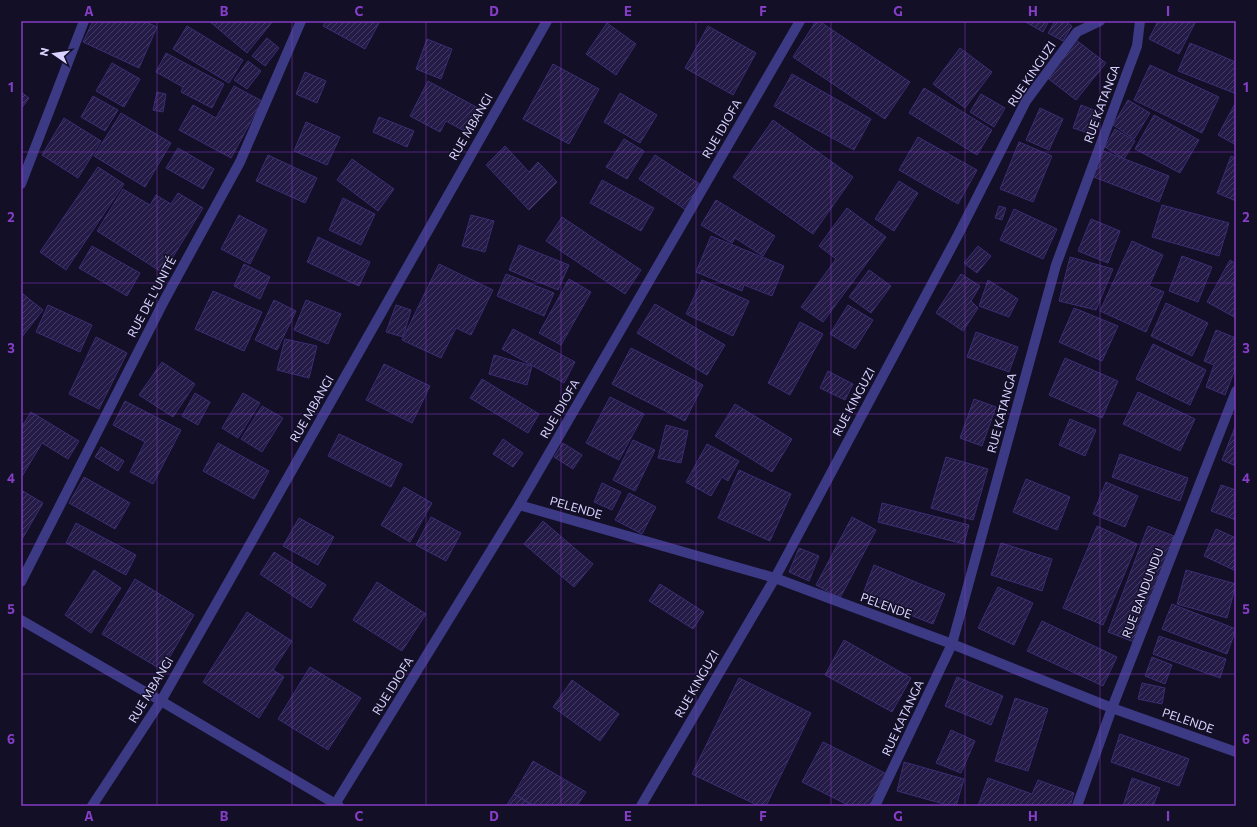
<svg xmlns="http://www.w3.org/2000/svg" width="1257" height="827" viewBox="0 0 1257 827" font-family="Commissioner,sans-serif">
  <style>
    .building { fill: url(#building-hatch); stroke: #3b2d73 }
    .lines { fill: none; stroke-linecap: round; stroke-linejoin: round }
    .street { stroke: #3d3a85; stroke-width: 10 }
    .grid { fill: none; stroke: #843dc5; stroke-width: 1; stroke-opacity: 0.55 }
    .labels { text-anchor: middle; stroke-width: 3; stroke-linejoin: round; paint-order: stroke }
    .street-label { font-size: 12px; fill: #d9d4ff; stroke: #130f26 }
    .neatline { fill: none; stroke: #843dc5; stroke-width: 1.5 }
    .grid-label { font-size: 13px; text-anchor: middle; font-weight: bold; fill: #843dc5 }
  </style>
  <defs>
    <pattern id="building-hatch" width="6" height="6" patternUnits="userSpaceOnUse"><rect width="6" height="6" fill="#241b47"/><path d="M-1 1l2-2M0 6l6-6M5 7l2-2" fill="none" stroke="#433b63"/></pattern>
  </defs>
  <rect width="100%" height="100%" fill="#130f26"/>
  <g class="building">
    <path d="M93 21H144L157 27 139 68 83 42Z"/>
    <path d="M209 21H273L247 53Z"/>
    <path d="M326 21H380L365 49 323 26Z"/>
    <path d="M816 21H819L910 82 885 119 793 57Z"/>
    <path d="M1024 21H1049L1043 32Z"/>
    <path d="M1055 21H1065L1072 26 1063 41 1048 33Z"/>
    <path d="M1158 21H1196L1179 54 1149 39Z"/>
    <path d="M607 23 636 44 616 75 586 54Z"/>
    <path d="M187 26 243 60 229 83 173 49Z"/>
    <path d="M708 26 756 53 733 95 685 68Z"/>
    <path d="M267 38 279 48 265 66 252 56Z"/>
    <path d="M427 39 452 49 441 79 416 69Z"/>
    <path d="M1076 40 1106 63 1076 100 1046 77Z"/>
    <path d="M1190 43 1236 62V88L1234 93 1178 71Z"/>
    <path d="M960 48 992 72 965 108 933 84Z"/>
    <path d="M166 53 224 84 212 108 181 92 183 87 156 72Z"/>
    <path d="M248 61 261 71 247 89 234 80Z"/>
    <path d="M112 63 140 79 124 107 96 91Z"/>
    <path d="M553 64 599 89 569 144 523 119Z"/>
    <path d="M1150 65 1219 97 1202 133 1134 100Z"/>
    <path d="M305 72 326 81 317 103 296 94Z"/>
    <path d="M792 74 871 119 854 150 774 106Z"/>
    <path d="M428 81 480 109 468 133 446 121 440 132 410 116Z"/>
    <path d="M234 86 262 101 231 158 179 130 193 105 216 118Z"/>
    <path d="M924 88 992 130 977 155 909 113Z"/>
    <path d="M21 92 29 98 21 109Z"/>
    <path d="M157 92 166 94 163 112 153 110Z"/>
    <path d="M620 93 657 115 640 143 604 122Z"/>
    <path d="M981 94 1005 108 994 127 970 112Z"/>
    <path d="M93 96 118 110 105 131 81 117Z"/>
    <path d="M1128 100 1150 113 1134 139 1113 125Z"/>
    <path d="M1236 102V145L1218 135Z"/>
    <path d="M1081 105 1099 112 1091 134 1073 128Z"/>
    <path d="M1040 108 1063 119 1049 150 1026 140Z"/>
    <path d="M121 113 171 143 145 187 94 156Z"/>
    <path d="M1154 115 1199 140 1180 173 1135 149Z"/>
    <path d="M379 117 414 131 407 147 373 132Z"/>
    <path d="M64 118 101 141 78 178 42 155Z"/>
    <path d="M773 120 853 177 813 234 733 177Z"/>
    <path d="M306 122 340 137 327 165 294 151Z"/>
    <path d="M1115 129 1135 141 1124 159 1105 147Z"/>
    <path d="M918 137 977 170 958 204 899 170Z"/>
    <path d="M624 139 644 151 627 179 606 167Z"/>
    <path d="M1019 142 1052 156 1033 202 1000 189Z"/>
    <path d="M505 146 529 172 538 162 557 182 529 210 486 165Z"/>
    <path d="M178 148 214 169 203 189 166 168Z"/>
    <path d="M1101 150 1169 176 1159 202 1091 176Z"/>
    <path d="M268 155 317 178 305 203 256 181Z"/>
    <path d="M655 155 701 185 686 210 639 179Z"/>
    <path d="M1231 156 1236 158V201L1217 193Z"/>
    <path d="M352 159 394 189 378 211 337 180Z"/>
    <path d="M98 167 124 184 66 270 40 252Z"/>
    <path d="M602 180 654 208 641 231 590 203Z"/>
    <path d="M899 181 918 193 894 231 875 219Z"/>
    <path d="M123 189 150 205 156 195 171 204 178 193 203 208 163 273 97 231Z"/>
    <path d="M343 198 375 214 361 245 329 230Z"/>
    <path d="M716 200 775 236 763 256 735 238 732 243 701 225Z"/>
    <path d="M1162 205 1229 223 1219 256 1152 237Z"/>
    <path d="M999 206 1006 208 1002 220 995 218Z"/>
    <path d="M847 208 886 237 823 322 801 307 836 259 819 246Z"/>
    <path d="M1014 209 1057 229 1043 259 1000 240Z"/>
    <path d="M239 215 267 230 250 264 221 249Z"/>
    <path d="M471 215 494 221 485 252 462 246Z"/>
    <path d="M562 217 641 270 625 294 546 241Z"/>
    <path d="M1091 219 1120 231 1108 263 1078 251Z"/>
    <path d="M711 236 784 266 772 296 744 285 742 291 696 272Z"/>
    <path d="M318 237 370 262 359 286 307 262Z"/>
    <path d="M1132 241 1163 255 1149 286 1164 292 1146 332 1100 311Z"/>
    <path d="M519 245 569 265 558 290 509 270Z"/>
    <path d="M92 246 140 273 127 296 79 268Z"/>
    <path d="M978 246 991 256 977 273 964 263Z"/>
    <path d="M1182 256 1212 267 1198 302 1169 291Z"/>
    <path d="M1070 257 1113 269 1096 310 1059 301Z"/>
    <path d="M1230 260 1236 264V318L1207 302Z"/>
    <path d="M244 264 270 277 260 299 234 286Z"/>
    <path d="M439 264 493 290 471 335 456 328 441 358 402 340Z"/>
    <path d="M869 270 891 286 871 313 849 297Z"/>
    <path d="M506 274 554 293 544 316 497 296Z"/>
    <path d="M961 274 980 286 971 301 978 308 963 331 936 313Z"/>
    <path d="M569 279 591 292 561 345 539 333Z"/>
    <path d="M702 280 749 301 733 336 686 314Z"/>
    <path d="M988 280 1018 299 1009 317 979 306Z"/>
    <path d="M213 291 262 312 244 351 195 329Z"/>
    <path d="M23 294 43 310 21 338V297Z"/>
    <path d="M274 300 296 311 277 350 255 340Z"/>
    <path d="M306 300 341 314 328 344 294 330Z"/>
    <path d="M1166 303 1208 323 1192 356 1151 336Z"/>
    <path d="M655 304 725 345 707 375 637 333Z"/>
    <path d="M48 305 92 325 80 352 36 332Z"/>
    <path d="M396 305 411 310 403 337 386 332Z"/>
    <path d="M848 305 873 320 855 349 830 334Z"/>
    <path d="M1074 308 1118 326 1102 361 1059 342Z"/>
    <path d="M800 322 823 334 790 395 768 383Z"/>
    <path d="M513 329 575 362 564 383 502 349Z"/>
    <path d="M1216 330 1236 338V367L1225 395 1206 387 1214 365 1204 361Z"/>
    <path d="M976 332 1018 347 1009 372 967 357Z"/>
    <path d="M96 337 127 353 99 409 69 394Z"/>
    <path d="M285 339 317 346 309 378 277 370Z"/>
    <path d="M1153 344 1206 370 1190 405 1136 379Z"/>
    <path d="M631 348 703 385 685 421 612 384Z"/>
    <path d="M494 355 532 366 527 385 489 374Z"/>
    <path d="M1065 358 1118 381 1102 418 1049 395Z"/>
    <path d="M162 362 195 384 173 417 139 395Z"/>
    <path d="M384 364 430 386 412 423 366 400Z"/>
    <path d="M828 371 853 384 845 400 820 388Z"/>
    <path d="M482 379 539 414 528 433 470 398Z"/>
    <path d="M1138 392 1195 419 1180 451 1123 424Z"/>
    <path d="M195 393 210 402 198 425 182 416Z"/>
    <path d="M243 393 260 403 238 438 222 428Z"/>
    <path d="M610 397 644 414 619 460 586 443Z"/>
    <path d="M974 399 996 407 982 446 960 438Z"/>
    <path d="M125 401 181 430 153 484 130 472 145 442 113 425Z"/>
    <path d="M735 404 792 439 772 472 715 436Z"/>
    <path d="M262 406 283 418 262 452 241 439Z"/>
    <path d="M31 412 79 441 68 459 42 443 21 478V428Z"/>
    <path d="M1070 419 1096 430 1085 456 1059 445Z"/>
    <path d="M666 425 688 431 681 463 658 458Z"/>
    <path d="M1235 427 1236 428V466L1222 460Z"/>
    <path d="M339 434 402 464 391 487 328 456Z"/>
    <path d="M503 439 523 453 513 467 493 454Z"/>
    <path d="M633 440 655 450 635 491 613 480Z"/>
    <path d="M218 443 269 471 254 499 203 471Z"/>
    <path d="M563 443 582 455 573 469 554 457Z"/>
    <path d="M707 444 739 461 728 481 722 477 711 496 686 482Z"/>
    <path d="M101 447 124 461 118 471 95 457Z"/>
    <path d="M1120 454 1188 478 1180 501 1112 477Z"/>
    <path d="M946 457 988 469 973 520 931 508Z"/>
    <path d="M739 470 791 494 770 541 718 518Z"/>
    <path d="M84 477 130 503 115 529 69 503Z"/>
    <path d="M1026 479 1070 497 1057 530 1013 512Z"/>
    <path d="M1106 482 1138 496 1125 527 1093 514Z"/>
    <path d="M602 483 621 492 612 510 594 502Z"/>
    <path d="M1221 485 1236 490V520L1211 511Z"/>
    <path d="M404 487 432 503 410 542 381 525Z"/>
    <path d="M21 490 43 503 21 541Z"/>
    <path d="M629 493 656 507 642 534 615 520Z"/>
    <path d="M882 503 969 525 964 544 878 522Z"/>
    <path d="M431 517 461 533 446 561 416 545Z"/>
    <path d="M852 517 876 530 840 598 816 585Z"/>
    <path d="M299 518 334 537 318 565 283 546Z"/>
    <path d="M543 521 593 564 574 587 524 544Z"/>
    <path d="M76 523 136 555 126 575 66 543Z"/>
    <path d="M1097 526 1137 544 1103 625 1063 608Z"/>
    <path d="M1148 526 1174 536 1134 642 1108 632Z"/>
    <path d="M1216 529 1236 538V571L1204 556Z"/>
    <path d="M1001 543 1052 559 1042 591 991 575Z"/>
    <path d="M799 548 819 556 809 581 789 572Z"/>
    <path d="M274 552 326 585 311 608 260 574Z"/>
    <path d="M874 565 945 594 933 624 862 596Z"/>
    <path d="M94 570 121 588 91 633 65 615Z"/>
    <path d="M1186 570 1236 584 1227 618 1177 604Z"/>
    <path d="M135 579 194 615 162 670 102 634Z"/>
    <path d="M377 582 426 614 402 651 353 620Z"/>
    <path d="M660 584 704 612 693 629 649 601Z"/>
    <path d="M998 587 1033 603 1014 645 978 628Z"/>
    <path d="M1172 604 1236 629 1227 654 1162 629Z"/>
    <path d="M247 612 292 641 273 670 284 677 259 718 203 682Z"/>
    <path d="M1042 621 1117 657 1103 686 1027 651Z"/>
    <path d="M1159 636 1226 659 1220 678 1153 654Z"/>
    <path d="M844 640 911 678 892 712 825 675Z"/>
    <path d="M1152 657 1172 665 1165 684 1145 676Z"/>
    <path d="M310 667 361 698 328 750 278 719Z"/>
    <path d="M957 677 1003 696 991 725 945 706Z"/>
    <path d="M739 678 811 713 766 806H759L692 774Z"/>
    <path d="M572 680 619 714 600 741 553 707Z"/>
    <path d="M1142 683 1165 688 1162 704 1138 699Z"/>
    <path d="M1015 698 1048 709 1028 771 995 761Z"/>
    <path d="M951 730 975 741 961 773 936 763Z"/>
    <path d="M1120 734 1189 759 1179 786 1111 762Z"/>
    <path d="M823 742 887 774 871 806H850L802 782Z"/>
    <path d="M533 761 586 792 577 806H535L514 794Z"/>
    <path d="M904 762 964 779 956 806H951L897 791Z"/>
    <path d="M988 778 1032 794 1038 780 1074 793 1070 806H978Z"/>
    <path d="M1132 778 1160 788 1153 806H1123Z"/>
    <path d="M514 794 533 806H506Z"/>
  </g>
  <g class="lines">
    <g class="street">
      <path d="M21 184 84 21"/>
      <path d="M519 505 775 578 952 644 1112 708 1236 752"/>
      <path d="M21 582 165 299 240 162 301 21"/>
      <path d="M21 620 161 701 339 806"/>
      <path d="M92 806 161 701 547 21"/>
      <path d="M334 806 519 505 800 21"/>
      <path d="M641 806 775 578 958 235 1026 101 1077 32 1100 21"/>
      <path d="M875 806 952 644 1056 265 1137 46 1140 21"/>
      <path d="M1077 806 1112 708 1236 391"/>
    </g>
  </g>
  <path class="grid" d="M157 21V806M292 21V806M426 21V806M561 21V806M696 21V806M831 21V806M965 21V806M1100 21V806M21 152H1236M21 283H1236M21 414H1236M21 544H1236M21 674H1236"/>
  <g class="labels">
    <g class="street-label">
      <text transform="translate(1032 74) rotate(-56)" y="4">RUE KINGUZI</text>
      <text transform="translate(1102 104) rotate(-70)" y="4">RUE KATANGA</text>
      <text transform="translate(471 127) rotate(-60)" y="4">RUE MBANGI</text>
      <text transform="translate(722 129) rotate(-60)" y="4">RUE IDIOFA</text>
      <text transform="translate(152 297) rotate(-62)" y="4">RUE DE L'UNITÉ</text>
      <text transform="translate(854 402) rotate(-62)" y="4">RUE KINGUZI</text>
      <text transform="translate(312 409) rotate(-60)" y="4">RUE MBANGI</text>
      <text transform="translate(560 409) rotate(-60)" y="4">RUE IDIOFA</text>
      <text transform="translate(1002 413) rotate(-75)" y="4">RUE KATANGA</text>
      <text transform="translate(576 508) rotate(16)" y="4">PELENDE</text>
      <text transform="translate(1143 593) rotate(-69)" y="4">RUE BANDUNDU</text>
      <text transform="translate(886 606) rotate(20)" y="4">PELENDE</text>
      <text transform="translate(697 684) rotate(-60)" y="4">RUE KINGUZI</text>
      <text transform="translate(393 686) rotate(-58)" y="4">RUE IDIOFA</text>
      <text transform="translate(151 690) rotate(-59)" y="4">RUE MBANGI</text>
      <text transform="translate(903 718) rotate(-65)" y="4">RUE KATANGA</text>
      <text transform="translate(1188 721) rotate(19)" y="4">PELENDE</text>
    </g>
  </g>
  <rect width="1257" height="827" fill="none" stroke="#130f26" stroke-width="44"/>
  <g transform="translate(54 54) rotate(283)" stroke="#130f26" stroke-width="3" paint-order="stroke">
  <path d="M0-3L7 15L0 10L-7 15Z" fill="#d9d4ff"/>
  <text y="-6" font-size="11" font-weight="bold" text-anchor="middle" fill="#d9d4ff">N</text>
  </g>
  <rect x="22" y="22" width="1213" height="783" class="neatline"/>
  <g class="grid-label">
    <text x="89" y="16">A</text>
    <text x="224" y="16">B</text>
    <text x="359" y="16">C</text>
    <text x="494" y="16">D</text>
    <text x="628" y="16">E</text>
    <text x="763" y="16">F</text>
    <text x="898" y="16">G</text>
    <text x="1033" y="16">H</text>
    <text x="1168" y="16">I</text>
    <text x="11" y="92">1</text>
    <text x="1246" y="92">1</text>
    <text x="11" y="222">2</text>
    <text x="1246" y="222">2</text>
    <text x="11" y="353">3</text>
    <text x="1246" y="353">3</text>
    <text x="11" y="483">4</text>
    <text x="1246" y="483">4</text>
    <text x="11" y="614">5</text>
    <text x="1246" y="614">5</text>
    <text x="11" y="744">6</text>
    <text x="1246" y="744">6</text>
    <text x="89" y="821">A</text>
    <text x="224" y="821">B</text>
    <text x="359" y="821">C</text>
    <text x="494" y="821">D</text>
    <text x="628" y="821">E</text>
    <text x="763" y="821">F</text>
    <text x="898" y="821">G</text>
    <text x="1033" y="821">H</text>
    <text x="1168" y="821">I</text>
  </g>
</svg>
